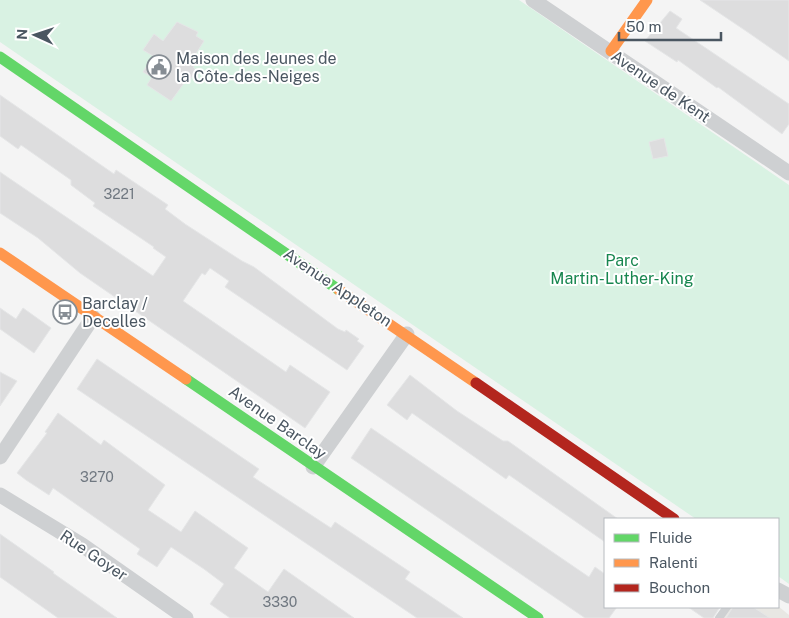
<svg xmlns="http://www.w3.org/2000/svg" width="789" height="618" viewBox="0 0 789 618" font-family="'Public Sans',sans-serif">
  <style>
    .commercial { fill: #e8e7e3 }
    .green { fill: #d9f2e3 }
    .building { fill: #ddddde; stroke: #e5e6e7 }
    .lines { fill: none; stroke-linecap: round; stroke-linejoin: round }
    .lane { stroke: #ced0d2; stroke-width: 8 }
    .street { stroke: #ced0d2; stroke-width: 15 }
    .fast { stroke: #63d668; stroke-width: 11 }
    .slow { stroke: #ff974d; stroke-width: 11 }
    .jam { stroke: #b3261e; stroke-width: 11 }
    .labels { text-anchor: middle; stroke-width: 4; stroke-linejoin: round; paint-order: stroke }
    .number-label { font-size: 14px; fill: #707881 }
    .poi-label { font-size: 16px; fill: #4a5661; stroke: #fff; text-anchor: start }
    .street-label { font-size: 16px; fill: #4a5661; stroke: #fff }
    .park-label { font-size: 16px; fill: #17864f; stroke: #fff }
  </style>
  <rect width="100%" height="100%" fill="#f4f4f4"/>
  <path class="commercial" d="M778 606 789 615V618H717L724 607Z"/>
  <path class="green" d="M0 0H519L789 185V584L778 576V519H696L0 42Z"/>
  <g class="building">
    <path d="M700 0H789V61L749 33Z"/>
    <path d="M670 11 682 19 676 28 789 104V124L782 134 718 87 717 88 678 60 677 62 645 41Z"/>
    <path d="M177 22 198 32 196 36 204 41 195 55 200 58 193 67 196 70 190 80 187 79 171 101 147 85 152 77 143 72 153 56 143 50 154 34 163 41Z"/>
    <path d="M0 95 114 174 116 170 168 205 165 209 185 224 242 261 254 267 338 329 345 332 346 330 359 339 357 341 364 346 347 370 225 287 229 281 210 268 205 275 202 273 183 301 286 372 290 365 330 392 305 428 80 273 38 238 0 213V172L153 276 166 257 153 248 154 247 93 206 95 203 71 185V180L21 145 18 149 0 136Z"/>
    <path d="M664 138 668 156 653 159 649 142Z"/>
    <path d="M0 308 16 319 23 308 51 328 34 353 0 329Z"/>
    <path d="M97 359 259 469 253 477 331 528 335 522 410 572 405 579 463 618H417L77 389Z"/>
    <path d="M0 372 17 381 0 406Z"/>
    <path d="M410 375 457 411 503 441H508L618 519H605V542L509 475 506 479 412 413 407 420 387 405Z"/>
    <path d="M58 413 101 445 104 440 165 485 148 510 181 532 195 511 248 548 234 568 268 592 284 569 354 618H230L210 604 224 584 204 569 171 547 157 567 137 554 140 549 53 488 49 495 26 480 17 473 47 433 45 432Z"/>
    <path d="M371 428 589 577 595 567 605 574V607H617L609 618H585L351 458Z"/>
    <path d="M0 534 54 572 53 573 117 618H58L0 577Z"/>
    <path d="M688 607H720L713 618H704Z"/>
    <path d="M733 607H753L770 618H726Z"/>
  </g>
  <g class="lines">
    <path class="lane" d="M719 618 727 607"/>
    <g class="street">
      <path d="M533 0 789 173"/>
      <path d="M0 457 93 317"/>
      <path d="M313 467 407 334"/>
      <path d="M0 495 82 545 186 618"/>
      <path d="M778 590 789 596"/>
    </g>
    <g class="fast">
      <path d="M0 57 339 290"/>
      <path d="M186 379 538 618"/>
    </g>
    <g class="slow">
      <path d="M611 51 647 0"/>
      <path d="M0 253 186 379"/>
      <path d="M339 290 476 383"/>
    </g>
    <path class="jam" d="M476 383 674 519"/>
  </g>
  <defs>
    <g id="civic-ring" transform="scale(1.25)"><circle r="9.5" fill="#fff" stroke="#868d94" stroke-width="1.5"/><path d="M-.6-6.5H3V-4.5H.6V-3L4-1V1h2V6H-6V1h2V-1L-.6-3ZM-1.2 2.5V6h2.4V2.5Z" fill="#868d94"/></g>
    <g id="bus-ring" transform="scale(1.25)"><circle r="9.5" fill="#fff" stroke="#868d94" stroke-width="1.5"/><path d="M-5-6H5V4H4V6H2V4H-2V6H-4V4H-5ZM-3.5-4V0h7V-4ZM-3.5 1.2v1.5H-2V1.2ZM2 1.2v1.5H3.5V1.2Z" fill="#868d94"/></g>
  </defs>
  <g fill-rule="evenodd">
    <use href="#civic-ring" x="159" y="67"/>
    <use href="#bus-ring" x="65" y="312"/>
  </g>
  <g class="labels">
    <g class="number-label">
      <text x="119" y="199">3221</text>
      <text x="97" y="482">3270</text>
      <text x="280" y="607">3330</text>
    </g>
    <g class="poi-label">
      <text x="176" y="64">Maison des Jeunes de<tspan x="176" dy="18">la Côte-des-Neiges</tspan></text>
      <text x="82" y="309">Barclay /<tspan x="82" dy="18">Decelles</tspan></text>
    </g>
    <g class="street-label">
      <text transform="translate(661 86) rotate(34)" y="6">Avenue de Kent</text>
      <text transform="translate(338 287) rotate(34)" y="6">Avenue Appleton</text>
      <text transform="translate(278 422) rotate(35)" y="6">Avenue Barclay</text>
      <text transform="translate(94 555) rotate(34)" y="6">Rue Goyer</text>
    </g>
    <g class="park-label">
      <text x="622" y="266">Parc<tspan x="622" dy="18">Martin-Luther-King</tspan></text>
    </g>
  </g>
  <rect x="604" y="518" width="175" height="90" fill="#ffffff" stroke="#b7bbc0"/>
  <rect x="614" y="534" width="25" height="8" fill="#63d668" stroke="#b7bbc0"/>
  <text x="649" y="543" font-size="15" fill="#4a5661">Fluide</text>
  <rect x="614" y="559" width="25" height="8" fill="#ff974d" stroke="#b7bbc0"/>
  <text x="649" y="568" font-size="15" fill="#4a5661">Ralenti</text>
  <rect x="614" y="584" width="25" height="8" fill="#b3261e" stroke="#b7bbc0"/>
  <text x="649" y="593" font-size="15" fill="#4a5661">Bouchon</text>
  <g transform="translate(35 35) rotate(273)" stroke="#ffffff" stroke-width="4" paint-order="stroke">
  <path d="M0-4L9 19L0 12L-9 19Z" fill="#4a5661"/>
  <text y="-8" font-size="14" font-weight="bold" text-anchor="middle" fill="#4a5661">N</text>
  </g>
  <path d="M619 32v8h102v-8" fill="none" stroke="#4a5661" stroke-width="2.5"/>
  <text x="626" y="32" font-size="15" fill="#4a5661" stroke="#ffffff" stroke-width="4" paint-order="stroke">50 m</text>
</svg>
